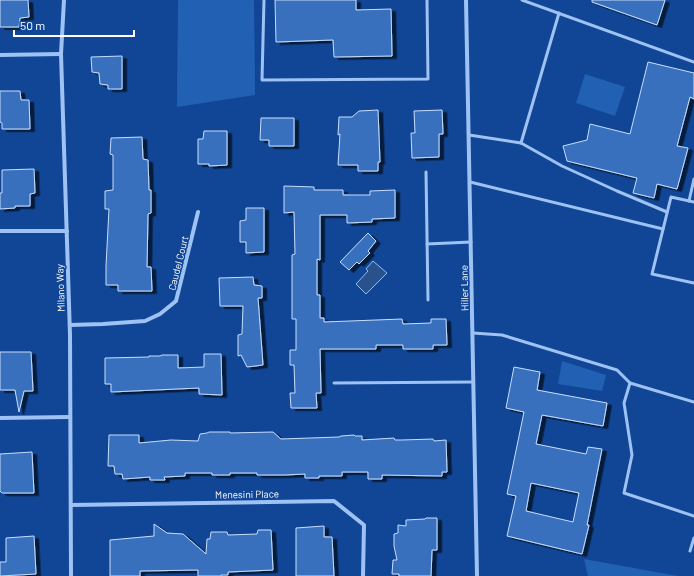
<svg xmlns="http://www.w3.org/2000/svg" width="694" height="576" viewBox="0 0 694 576" font-family="Barlow,sans-serif">
  <style>
    .green { fill: #2260b4 }
    .water { fill: #29528d; stroke: #90bdf7 }
    .building { fill: #3870be; stroke: #c6defe; fill-rule: evenodd; filter: url(#shadow) }
    .lines { fill: none; stroke-linecap: round; stroke-linejoin: round }
    .lane { stroke: #9ec2f4; stroke-width: 3 }
    .street { stroke: #9ec2f4; stroke-width: 4 }
    .labels { text-anchor: middle; stroke-width: 3; stroke-linejoin: round; paint-order: stroke }
    .street-label { font-size: 10px; fill: #fff; stroke: #104695 }
  </style>
  <defs>
    <filter id="shadow"><feDropShadow dx="4.5" dy="2.5" stdDeviation="0" flood-color="#0009"/></filter>
  </defs>
  <rect width="100%" height="100%" fill="#104695"/>
  <g class="green">
    <path d="M178 0H254L255 95 177 107Z"/>
    <path d="M585 74 625 87 615 116 576 103Z"/>
    <path d="M562 361 606 375 602 391 558 384Z"/>
    <path d="M584 559 678 576H588Z"/>
  </g>
  <path class="water" d="M373 261 387 273 366 294 356 284 368 271 366 269Z"/>
  <g class="building">
    <path d="M0 0H28L29 17 20 18 19 27H0Z"/>
    <path d="M275 0H356V10L391 9 392 56 334 57 333 40 276 42Z"/>
    <path d="M592 0H665L657 25 592 2Z"/>
    <path d="M122 56V89H108V85L100 84 99 73 92 72 91 57Z"/>
    <path d="M648 62 694 73V99L690 97 677 146 688 148 677 189 657 184 654 198 633 193 637 178 567 161 563 146 587 140 590 124 630 134Z"/>
    <path d="M0 91H20L21 100H29L30 129H2V123L0 122Z"/>
    <path d="M378 110 380 162H378V171H358V165H338L340 134 338 135 339 117H352L359 111Z"/>
    <path d="M442 110 443 134H439V157L412 158 411 133H415L414 111Z"/>
    <path d="M261 118H294V146H269V140H260Z"/>
    <path d="M204 131H227V165L209 166V164H198V139H203Z"/>
    <path d="M142 137 143 159 148 160 149 190H151V213L148 214 147 267H151L152 291H118V285H106V266L109 209H105V191L113 190V155L110 154 111 138Z"/>
    <path d="M34 169 35 193 30 194V206H15V208L0 209V193H2V170Z"/>
    <path d="M284 186 314 187V190H343V195H370V191L395 190V218L372 219V222L347 223V215H320V260L317 259V295H320V318H324V322L402 319 403 324 431 323V319H446L447 345H433V349H403V345H376V349H320L321 393H316L317 408H291L290 393H295L294 365H290V350H296V319H292V255L295 254 294 212 284 213Z"/>
    <path d="M246 208H264V252L246 253V242H240V221L246 220Z"/>
    <path d="M368 233 376 241 368 251 370 253 359 264 357 262 349 270 340 262Z"/>
    <path d="M253 277 254 285 262 286V298H258L263 365 247 367 241 355 238 356V335L242 334 243 306H220L219 278Z"/>
    <path d="M0 352H31L33 391H24L19 412 15 390H0Z"/>
    <path d="M204 354H221L222 395 199 394V388L111 392V384H105V358L149 357V356H160L162 355H178V368L204 367Z"/>
    <path d="M514 367 540 372 537 390 607 403 603 426 542 415 536 444 586 454 588 447 602 449 587 525H589L582 554 507 536 516 496 507 494 524 412 506 408ZM531 483 579 493 573 522 526 511Z"/>
    <path d="M209 432H230V433L273 432 281 439 339 437 341 436 354 435 355 436H362V440L394 438 395 440H402L433 439 434 441 446 440 447 472H442V476L382 475V479H368V472H342V476H319V478H305V474L285 475H257V473H230V475H212V473H185V476L164 477 165 480H150V477L123 479 122 474H115L114 466H108L109 435H139V443L171 440 198 441 200 434 207 433Z"/>
    <path d="M32 452 34 493H2L0 491V454Z"/>
    <path d="M426 518H437V550H432L431 576H399V574H392L393 560H397L394 546V534L398 533V525L406 526V520L425 519Z"/>
    <path d="M154 524 167 533 183 534 206 554 207 539H210L211 532H227L228 535 257 534 258 530H271L273 570 228 572V575H221V576H198V570L140 571V576H110V540L154 536Z"/>
    <path d="M324 526V537H332L334 576H296V528Z"/>
    <path d="M34 536 36 574 0 576V562H6V538Z"/>
  </g>
  <g class="lines">
    <g class="lane">
      <path d="M264 0 262 80 428 79 427 0"/>
      <path d="M522 0 694 62"/>
      <path d="M469 135 521 143 562 166 617 191 667 212"/>
      <path d="M521 143 559 13"/>
      <path d="M426 172 428 300"/>
      <path d="M470 182 663 229"/>
      <path d="M689 201 694 179"/>
      <path d="M694 202 671 197 652 274 694 283"/>
      <path d="M427 244 471 242"/>
      <path d="M473 333 502 335 617 370 630 383 694 402"/>
      <path d="M334 383 473 382"/>
      <path d="M630 383 624 403 632 455 624 493 694 516"/>
      <path d="M690 551 694 538"/>
    </g>
    <g class="street">
      <path d="M64 0 61 54 70 335 71 576"/>
      <path d="M466 0 477 576"/>
      <path d="M0 55 61 54"/>
      <path d="M0 231H67"/>
      <path d="M70 325 103 324 145 321 160 314 176 301 198 212"/>
      <path d="M0 418 70 417"/>
      <path d="M71 505 334 501 364 525 363 576"/>
    </g>
  </g>
  <g class="labels">
    <g class="street-label">
      <text transform="translate(178 263) rotate(-76)" y="4">Caudel Court</text>
      <text transform="translate(60 288) rotate(-92)" y="4">Milano Way</text>
      <text transform="translate(464 288) rotate(-91)" y="4">Hiller Lane</text>
      <text transform="translate(247 494) rotate(-1)" y="4">Menesini Place</text>
    </g>
  </g>
  <path d="M14 30v6h120v-6" fill="none" stroke="#ffffff" stroke-width="2"/>
  <text x="20" y="30" font-size="12" fill="#ffffff" stroke="#104695" stroke-width="3" paint-order="stroke">50 m</text>
</svg>
